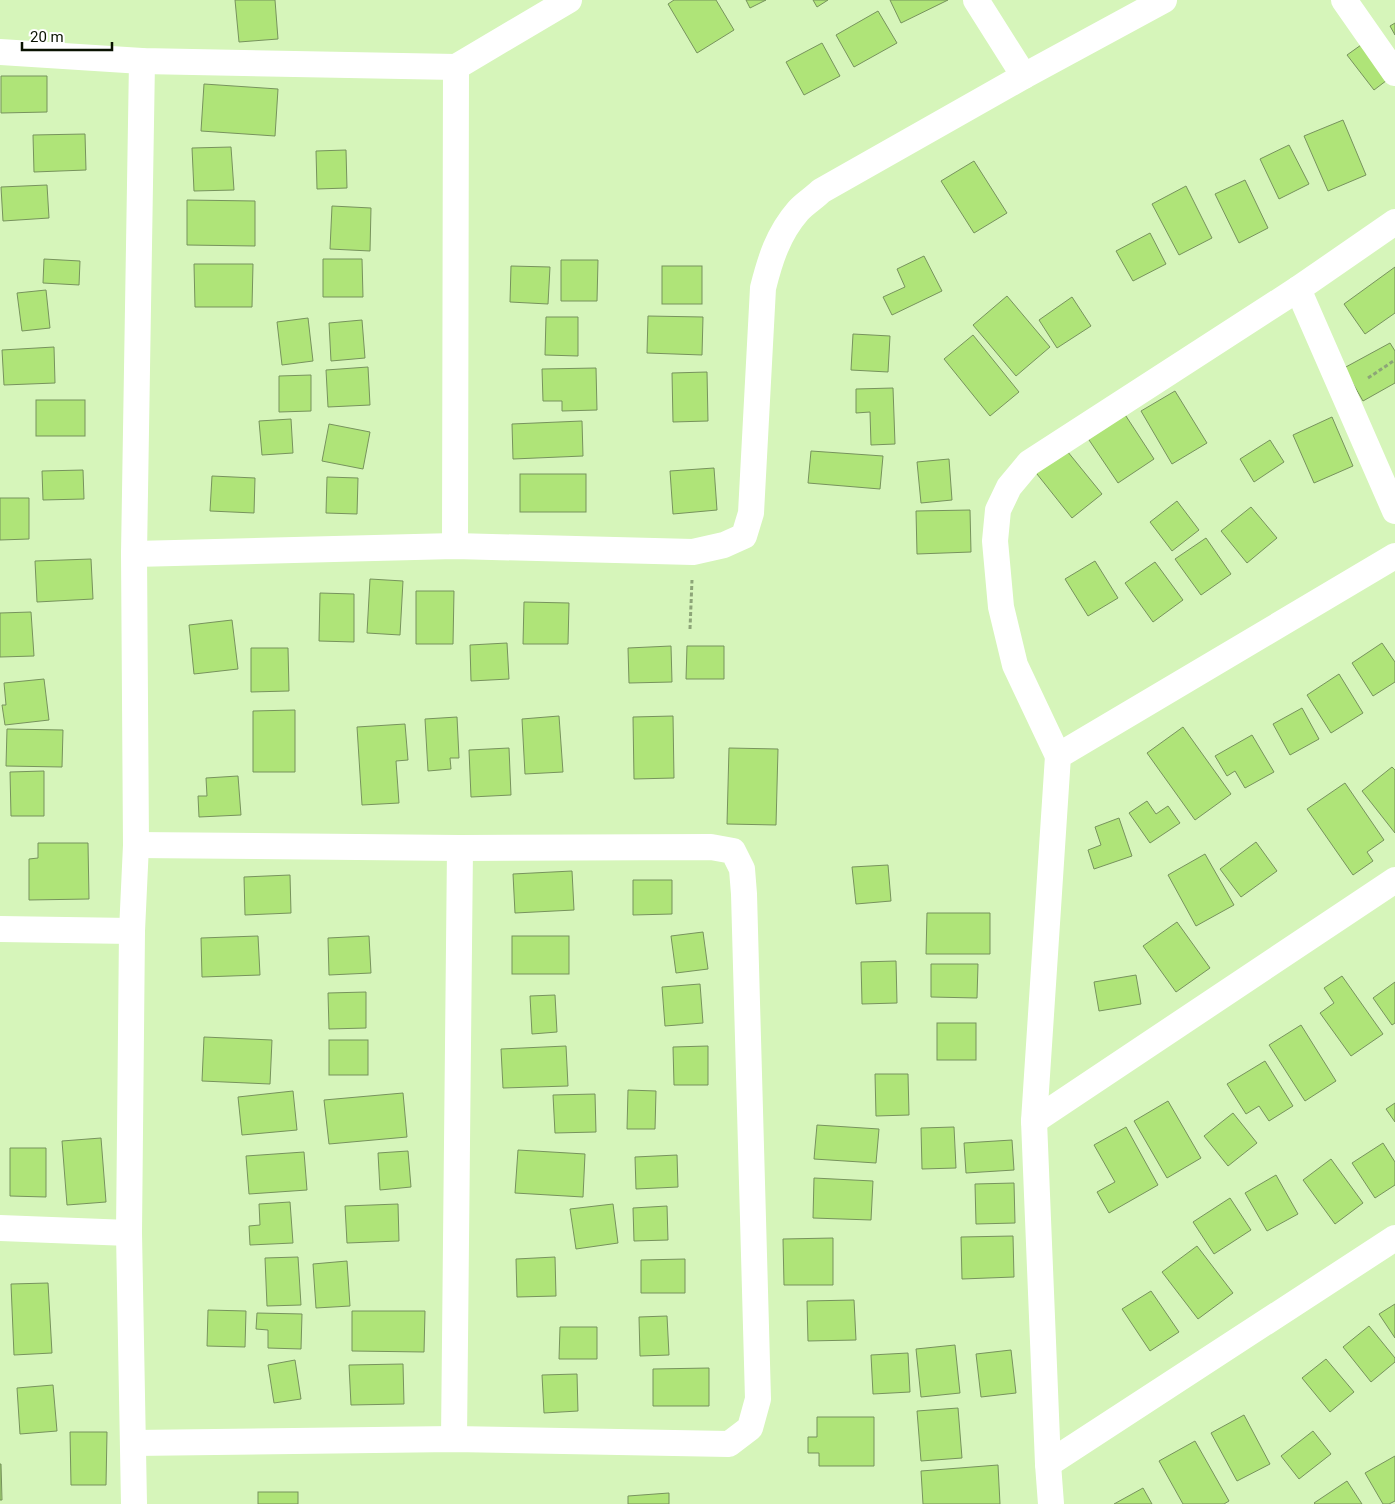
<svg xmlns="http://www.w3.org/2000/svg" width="1395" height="1504" viewBox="0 0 1395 1504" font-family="Roboto,sans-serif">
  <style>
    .building { fill: #afe478; stroke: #77935d }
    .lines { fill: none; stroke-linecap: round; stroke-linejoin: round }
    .path { stroke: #8da578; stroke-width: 3; stroke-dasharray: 4 2.5; stroke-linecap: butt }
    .street { stroke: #fff; stroke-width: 26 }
  </style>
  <rect width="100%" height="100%" fill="#d6f5ba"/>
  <g class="building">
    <path d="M235 0H275L278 39 239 42Z"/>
    <path d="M674 0H716L734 30 697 53 668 4Z"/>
    <path d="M746 0H766L750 8Z"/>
    <path d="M813 0H828L817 7Z"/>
    <path d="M890 0H948L901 23Z"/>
    <path d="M878 11 897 43 854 67 836 35Z"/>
    <path d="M1395 23V35L1390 26Z"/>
    <path d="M1375 35 1395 74 1374 90 1347 55Z"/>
    <path d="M822 43 840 76 804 95 786 62Z"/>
    <path d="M1 76H47V112L1 113Z"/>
    <path d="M204 84 278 89 275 136 201 131Z"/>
    <path d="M1343 120 1366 175 1328 191 1304 136Z"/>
    <path d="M85 134 86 170 34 172 33 135Z"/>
    <path d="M1289 145 1309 184 1279 199 1260 159Z"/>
    <path d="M231 147 234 190 194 191 192 148Z"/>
    <path d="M346 150 347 188 317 189 316 151Z"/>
    <path d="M974 161 1007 213 974 233 941 181Z"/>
    <path d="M1245 180 1268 228 1239 243 1215 194Z"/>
    <path d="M47 185 49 218 3 221 1 187Z"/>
    <path d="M1186 186 1212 238 1179 255 1152 204Z"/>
    <path d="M187 200 255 201V246L187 245Z"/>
    <path d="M332 206 371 208 370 251 330 249Z"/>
    <path d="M1150 233 1166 264 1133 281 1116 251Z"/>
    <path d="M924 256 942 291 892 315 883 297 905 287 897 269Z"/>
    <path d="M44 259 80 261 79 285 43 283Z"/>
    <path d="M323 259H362L363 297H323Z"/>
    <path d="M561 260H598L597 301H561Z"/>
    <path d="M194 264H253L252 307H195Z"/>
    <path d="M511 266 550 267 548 304 510 302Z"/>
    <rect x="662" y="266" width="40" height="38"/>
    <path d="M1395 267V313L1365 334 1344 304Z"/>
    <path d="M46 290 50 328 22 331 17 293Z"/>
    <path d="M1007 296 1050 347 1016 376 973 325Z"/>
    <path d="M1072 297 1091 326 1057 348 1039 320Z"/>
    <path d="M648 316 703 317 702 355 647 353Z"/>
    <path d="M546 317H578V356L545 355Z"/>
    <path d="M308 318 313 361 282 365 277 322Z"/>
    <path d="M362 320 365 358 331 361 329 323Z"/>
    <path d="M853 334 890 336 888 372 851 370Z"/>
    <path d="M973 335 1019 392 990 416 944 359Z"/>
    <path d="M1390 343 1395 351V383L1363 401 1344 368Z"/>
    <path d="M54 347 55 383 4 385 2 350Z"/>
    <path d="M368 367 370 405 328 407 326 370Z"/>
    <path d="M596 368 597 410 562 411V401H543L542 369Z"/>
    <path d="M707 372 708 421 673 422 672 373Z"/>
    <path d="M311 375V411L279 412V376Z"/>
    <path d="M893 388 895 444 871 445 870 412 856 413V389Z"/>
    <path d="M1175 391 1207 443 1172 464 1141 411Z"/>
    <rect x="36" y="400" width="49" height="36"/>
    <path d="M1122 410 1154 459 1118 483 1085 434Z"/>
    <path d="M1332 417 1353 466 1314 483 1293 435Z"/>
    <path d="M291 419 293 453 262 455 259 421Z"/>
    <path d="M582 421 583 456 513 459 512 424Z"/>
    <path d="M329 424 370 432 363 469 322 461Z"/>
    <path d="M1270 440 1284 462 1254 482 1240 459Z"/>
    <path d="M1063 446 1102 494 1072 518 1033 469Z"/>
    <path d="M811 451 883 456 880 489 808 483Z"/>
    <path d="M949 459 952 500 921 503 917 462Z"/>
    <path d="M714 468 717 510 673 514 670 471Z"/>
    <path d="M83 470 84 499 43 500 42 471Z"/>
    <rect x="520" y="474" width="66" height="38"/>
    <path d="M212 476 255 478 254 513 210 511Z"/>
    <path d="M327 477 358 478 357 514 326 513Z"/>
    <path d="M0 498H29V539L0 540Z"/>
    <path d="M1177 501 1199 530 1172 551 1150 522Z"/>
    <path d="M1251 507 1277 538 1247 563 1221 531Z"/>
    <path d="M970 510 971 552 917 554 916 511Z"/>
    <path d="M1206 538 1231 574 1201 595 1175 559Z"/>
    <path d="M91 559 93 599 37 602 35 561Z"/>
    <path d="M1095 561 1118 598 1088 616 1065 579Z"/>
    <path d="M1155 562 1183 600 1153 622 1125 583Z"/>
    <path d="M370 579 403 581 400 635 367 633Z"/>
    <path d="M416 591H454L453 644H416Z"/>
    <path d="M320 593 354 594V642L319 641Z"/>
    <path d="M524 602 569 603 568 644H523Z"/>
    <path d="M31 612 34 656 0 657V613Z"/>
    <path d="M232 620 238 669 194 674 189 625Z"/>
    <path d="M507 643 509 679 471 681 470 645Z"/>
    <path d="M1382 643 1395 662V682L1373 696 1352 663Z"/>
    <path d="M671 646 672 682 629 683 628 648Z"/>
    <path d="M687 646H724V679H686Z"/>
    <path d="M251 648H288L289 691 251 692Z"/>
    <path d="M1339 674 1363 713 1331 733 1307 695Z"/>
    <path d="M44 679 49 720 5 725 2 705H6L4 683Z"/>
    <path d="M1302 708 1319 739 1290 755 1273 724Z"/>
    <path d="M295 710V772H253V711Z"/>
    <path d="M559 716 563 772 525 774 522 719Z"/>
    <path d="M673 716 674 778 634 779 633 717Z"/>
    <path d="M457 717 459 758H450L451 769 428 771 425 719Z"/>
    <path d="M405 724 408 760 396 761 399 803 362 805 357 727Z"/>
    <path d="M1183 727 1231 794 1195 820 1147 753Z"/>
    <path d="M7 729 63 730 62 767 6 766Z"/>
    <path d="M1252 735 1274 772 1245 788 1235 771 1227 776 1215 756Z"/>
    <path d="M509 748 511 795 471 797 469 750Z"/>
    <path d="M729 748 778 749 776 825 727 824Z"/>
    <path d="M1392 767 1395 770V833L1362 791Z"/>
    <path d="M44 771V816H11L10 772Z"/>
    <path d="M238 776 241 815 199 817 198 796H207L206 778Z"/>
    <path d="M1345 783 1384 840 1367 852 1373 861 1353 875 1307 809Z"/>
    <path d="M1147 801 1156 814 1168 806 1180 823 1150 843 1129 813Z"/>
    <path d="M1119 818 1132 856 1094 869 1088 850 1101 845 1095 827Z"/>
    <path d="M1256 842 1277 871 1241 897 1220 869Z"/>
    <path d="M38 843H88L89 899 29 900V859L38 858Z"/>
    <path d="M1205 854 1234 905 1196 926 1168 875Z"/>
    <path d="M888 865 891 901 856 904 852 867Z"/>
    <path d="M572 871 574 910 515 913 513 874Z"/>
    <path d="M290 875 291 913 245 915 244 877Z"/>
    <path d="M633 880H672V914L633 915Z"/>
    <path d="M927 913H990V954H926Z"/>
    <path d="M1177 922 1210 968 1176 992 1143 946Z"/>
    <path d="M703 932 708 969 676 973 671 936Z"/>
    <path d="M258 936 260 975 202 977 201 938Z"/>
    <path d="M369 936 371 973 329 975 328 938Z"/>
    <rect x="512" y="936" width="57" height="38"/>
    <path d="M896 961 897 1003 862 1004 861 962Z"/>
    <path d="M931 964H978L977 998 931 997Z"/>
    <path d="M1136 975 1141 1004 1099 1011 1094 982Z"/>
    <path d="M1342 976 1383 1034 1351 1056 1320 1013 1334 1003 1324 988Z"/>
    <path d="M1395 982V1023L1392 1025 1373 998Z"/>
    <path d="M700 984 703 1023 665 1026 662 987Z"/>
    <path d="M366 992V1028L329 1029 328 993Z"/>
    <path d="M555 995 557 1032 532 1034 530 996Z"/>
    <rect x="937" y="1023" width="39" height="37"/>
    <path d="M1301 1025 1336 1081 1305 1101 1269 1045Z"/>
    <path d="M204 1037 272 1040 270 1084 202 1081Z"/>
    <rect x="329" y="1040" width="39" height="35"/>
    <path d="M566 1046 568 1086 503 1088 501 1049Z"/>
    <path d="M708 1046V1085H674L673 1047Z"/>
    <path d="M1265 1061 1293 1106 1269 1121 1259 1106 1246 1114 1227 1084Z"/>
    <path d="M875 1074H908L909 1115 876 1116Z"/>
    <path d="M628 1090 656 1091 655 1129H627Z"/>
    <path d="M293 1091 297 1130 242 1135 238 1097Z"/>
    <path d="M403 1093 407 1137 329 1144 324 1100Z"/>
    <path d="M595 1094 596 1132 555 1133 553 1095Z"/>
    <path d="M1168 1101 1201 1158 1167 1178 1134 1121Z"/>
    <path d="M1395 1103V1122L1386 1109Z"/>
    <path d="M1233 1113 1257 1143 1228 1166 1204 1136Z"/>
    <path d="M817 1125 879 1129 876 1163 814 1159Z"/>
    <path d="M954 1127 956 1168 922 1169 921 1128Z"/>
    <path d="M1126 1127 1158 1185 1109 1213 1097 1192 1115 1182 1094 1145Z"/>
    <path d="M101 1138 106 1202 67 1205 62 1141Z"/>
    <path d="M1012 1140 1014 1170 966 1173 964 1143Z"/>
    <path d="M1383 1143 1395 1162V1185L1375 1198 1352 1163Z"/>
    <path d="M10 1148H46V1197L10 1196Z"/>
    <path d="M518 1150 585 1154 583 1197 515 1193Z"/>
    <path d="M408 1151 411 1187 380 1190 378 1153Z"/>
    <path d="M304 1152 307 1190 249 1194 246 1156Z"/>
    <path d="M677 1155 678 1187 636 1189 635 1157Z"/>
    <path d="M1331 1159 1363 1203 1335 1224 1303 1180Z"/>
    <path d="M1276 1175 1298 1214 1267 1231 1245 1193Z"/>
    <path d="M814 1178 873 1181 871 1220 813 1218Z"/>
    <path d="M1014 1183 1015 1223 976 1224 975 1184Z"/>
    <path d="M1230 1198 1251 1230 1214 1254 1193 1222Z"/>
    <path d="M290 1202 293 1243 250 1245 249 1226 260 1225 259 1204Z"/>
    <path d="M398 1204 399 1241 347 1243 345 1206Z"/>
    <path d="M613 1204 618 1243 576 1249 570 1209Z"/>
    <path d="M667 1206 668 1240 634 1241 633 1208Z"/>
    <path d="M1013 1236 1014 1277 962 1279 961 1237Z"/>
    <path d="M833 1238V1285H784L783 1239Z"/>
    <path d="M1197 1246 1233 1293 1198 1319 1162 1272Z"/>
    <path d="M298 1257 301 1305 267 1306 265 1258Z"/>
    <path d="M555 1257 556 1296 517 1297 516 1259Z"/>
    <path d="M685 1259V1293H641V1260Z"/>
    <path d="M347 1261 350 1306 316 1308 313 1264Z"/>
    <path d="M48 1283 52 1353 14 1355 11 1284Z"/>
    <path d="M1151 1291 1179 1332 1150 1351 1122 1309Z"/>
    <path d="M854 1300 856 1340 808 1341 807 1301Z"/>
    <path d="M1395 1304V1338L1379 1314Z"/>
    <path d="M208 1310 246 1311 245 1347 207 1346Z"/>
    <path d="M352 1311H425L424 1352 352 1351Z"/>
    <path d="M257 1313 302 1314 301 1349 268 1348V1330L256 1329Z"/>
    <path d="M667 1316 669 1355 640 1356 639 1317Z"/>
    <path d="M1369 1326 1395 1358V1362L1371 1382 1343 1347Z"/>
    <path d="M560 1327H597V1359H559Z"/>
    <path d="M955 1345 960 1393 921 1397 916 1349Z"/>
    <path d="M1011 1350 1016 1393 981 1397 976 1354Z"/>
    <path d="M908 1353 910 1392 873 1394 871 1355Z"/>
    <path d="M1326 1359 1354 1392 1330 1412 1302 1378Z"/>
    <path d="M295 1360 301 1399 274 1403 268 1365Z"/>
    <path d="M403 1364 404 1404 351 1405 349 1365Z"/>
    <path d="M709 1368V1406H653V1369Z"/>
    <path d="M577 1374 578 1411 544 1413 542 1375Z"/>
    <path d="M53 1385 57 1431 20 1434 17 1388Z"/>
    <path d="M958 1408 962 1458 921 1461 917 1411Z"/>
    <path d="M1244 1415 1270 1464 1237 1481 1211 1433Z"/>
    <path d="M817 1417H874V1466H819V1453H808V1437H817Z"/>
    <path d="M1313 1431 1331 1454 1299 1479 1281 1456Z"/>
    <path d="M70 1432H107L106 1485H71Z"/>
    <path d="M1195 1441 1229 1501 1224 1504H1183L1159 1461Z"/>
    <path d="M1395 1456V1501L1389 1504H1383L1365 1473Z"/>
    <path d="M0 1464H1L2 1500H0Z"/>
    <path d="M998 1465 1000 1504H923L921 1471Z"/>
    <path d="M1347 1481 1362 1504H1315L1314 1503Z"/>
    <path d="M1143 1488 1152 1504H1114Z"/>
    <rect x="258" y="1492" width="40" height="12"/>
    <path d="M669 1493V1504H628V1496Z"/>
  </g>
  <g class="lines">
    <g class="path">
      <path d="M1368 378 1395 360"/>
      <path d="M690 629 692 580"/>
    </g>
    <g class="street">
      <path d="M976 0 1024 76"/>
      <path d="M1344 0 1395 73"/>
      <path d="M0 52 142 61 456 67 569 0"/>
      <path d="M1395 222 1298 289 1395 511"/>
      <path d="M455 546 456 67"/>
      <path d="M134 554 455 546 693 552 724 545 744 536 751 513 763 288C770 260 778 234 798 211 804 204 814 198 821 191L1024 76 1164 0"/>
      <path d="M1058 756 1015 665 1001 607 995 541 998 510 1009 487 1029 463 1298 289"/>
      <path d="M0 929 132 931"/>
      <path d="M1034 1121 1395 880"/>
      <path d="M0 1228 129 1233"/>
      <path d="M454 1439 460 848"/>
      <path d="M134 1443 454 1439 729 1444 750 1428 758 1399 744 894 742 869 733 851 711 847 460 848 136 845"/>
      <path d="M1048 1464 1395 1238"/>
      <path d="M134 1504 129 1233 132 931 136 845 134 554 142 61"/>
      <path d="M1051 1504 1048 1464 1034 1121 1058 756 1395 556"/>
    </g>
  </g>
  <path d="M22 42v8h90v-8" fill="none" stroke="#091201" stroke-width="2.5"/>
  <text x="30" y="42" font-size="15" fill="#091201" stroke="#ffffff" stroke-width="4" paint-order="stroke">20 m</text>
</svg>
